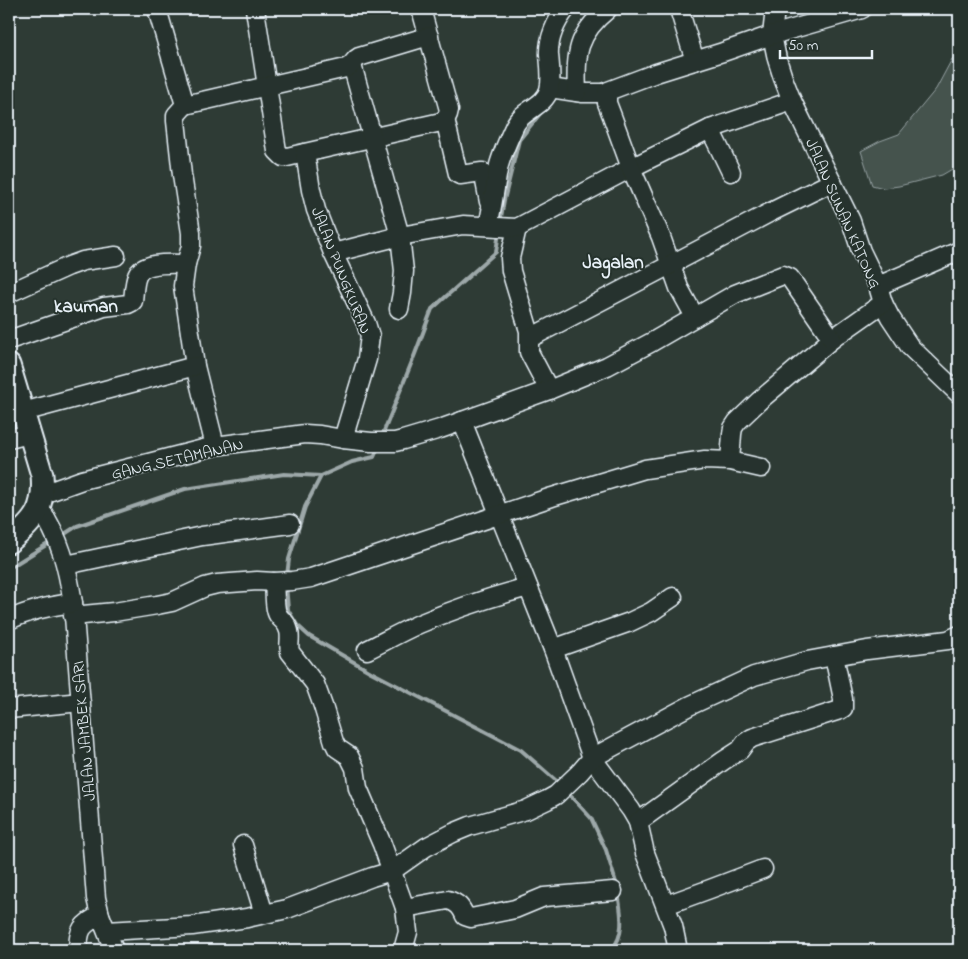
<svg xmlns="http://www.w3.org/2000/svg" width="968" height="959" viewBox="0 0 968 959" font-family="'Indie Flower',sans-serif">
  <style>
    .green { fill: #45524e; stroke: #96a2a3 }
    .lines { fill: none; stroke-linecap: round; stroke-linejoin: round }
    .stream { stroke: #9da8a9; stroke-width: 4 }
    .minor-casing { stroke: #e8f1f8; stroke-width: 21 }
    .major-casing { stroke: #e8f1f8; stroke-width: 25 }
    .minor { stroke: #26332d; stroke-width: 18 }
    .major { stroke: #26332d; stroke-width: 21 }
    .labels { text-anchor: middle; stroke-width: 4; stroke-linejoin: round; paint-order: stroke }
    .street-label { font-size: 16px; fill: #e8f1f8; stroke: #26332d }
    .quarter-label { font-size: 19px; font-weight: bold; fill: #e8f1f8; stroke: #26332d }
  </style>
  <rect width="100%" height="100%" fill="#2e3b35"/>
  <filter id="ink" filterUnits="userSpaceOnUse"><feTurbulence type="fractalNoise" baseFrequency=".02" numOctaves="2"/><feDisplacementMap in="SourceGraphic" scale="10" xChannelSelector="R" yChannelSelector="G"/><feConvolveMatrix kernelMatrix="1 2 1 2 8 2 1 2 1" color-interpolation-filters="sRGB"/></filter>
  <g filter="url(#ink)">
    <path class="green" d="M959 54V165L942 175 899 186 884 188 872 185 861 151 880 141 899 134 936 89 952 59Z"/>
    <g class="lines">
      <g class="stream">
        <path d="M500 223 504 200 519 140 543 110"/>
        <path d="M382 436 415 354 432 309 496 252 499 232"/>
        <path d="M60 537 77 526 185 489 284 474 321 476 352 462 374 457 378 448"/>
        <path d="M9 568 51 542"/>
        <path d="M287 576 289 559 305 507 321 476"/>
        <path d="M286 585 288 610 297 625 309 636 371 672 521 750 561 785"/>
        <path d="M567 792 591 818 606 850 617 886"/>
        <path d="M611 950C626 935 621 912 618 893"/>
      </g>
      <g class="minor-casing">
        <g id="minor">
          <path d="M157 9 185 105 176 115V121L182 175 191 233V246L186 264 183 286 195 366 215 446"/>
          <path d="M255 9 277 151 283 157H287L441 122C447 118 448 116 449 110L421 9"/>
          <path d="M679 9 695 61"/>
          <path d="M775 9 772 35 777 59 783 78 792 101 851 221 861 251 878 286 883 303 890 317 910 347 959 394"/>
          <path d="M352 65 400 236 404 271 402 293 399 309"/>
          <path d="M550 88 583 93H607"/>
          <path d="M577 92C575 54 577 34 608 9"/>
          <path d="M185 105 346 68C354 65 353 60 359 57L429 36"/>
          <path d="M445 119 458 174 460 175 482 172 484 176 489 202"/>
          <path d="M710 129 731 172"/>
          <path d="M305 153 311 190 316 210 333 253 366 323 370 336 367 359 343 439"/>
          <path d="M488 226C493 205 495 185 499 165 503 151 509 138 515 125 522 110 544 107 549 90 552 79 550 66 549 55 548 39 556 21 566 9"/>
          <path d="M517 228 510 258 511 271 529 331V352L549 390"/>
          <path d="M333 253 400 236 463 225 517 228 631 168 710 129 792 101"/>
          <path d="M878 286 959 251"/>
          <path d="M9 293 69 266 83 261 116 256"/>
          <path d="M695 317 679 288 661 237 631 168 612 116 607 103V93L608 91 656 73 723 52 772 35 862 9"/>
          <path d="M530 338 670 265 769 213 832 182"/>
          <path d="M9 340 104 307 128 304 132 302 133 301C134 293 134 283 137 276 143 261 172 264 186 264"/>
          <path d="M23 412 195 366"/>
          <path d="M462 421 553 649 592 758 631 810 638 822 645 853 673 926 678 950"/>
          <path d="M9 439 29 434"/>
          <path d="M730 461 732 434 733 428 737 422 759 401 832 339 883 303"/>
          <path d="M43 494 82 480 215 446 305 434 320 435 343 439 371 442H395L403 440 440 429 549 390 607 366 652 342 735 294 783 275 790 278 832 339"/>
          <path d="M39 507C61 539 67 566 73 603L96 898 100 915 114 950"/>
          <path d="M66 565 202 536 290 524"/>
          <path d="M274 582C275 590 274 609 278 615 283 623 286 620 289 631 291 639 288 645 290 652L315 684 323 706 334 742 337 748 349 756 355 768 358 788 382 844 405 908 408 932 403 950"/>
          <path d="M73 616 114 612 157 605 172 602 205 587 217 584 257 581 274 582 292 581 311 578 552 497 645 469 705 460 730 461 761 468"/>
          <path d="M9 620C30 610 49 606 73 603"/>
          <path d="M553 649 630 622 651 612 673 597"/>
          <path d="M367 650C385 641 401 632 419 624 454 609 491 597 528 587"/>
          <path d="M9 709 81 702"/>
          <path d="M638 822 723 761 740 750 746 742 752 738 840 710 843 708V699L834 656"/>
          <path d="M243 845 264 914"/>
          <path d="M666 905 710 889 763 869"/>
          <path d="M405 908 448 900C458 903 461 907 465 916L471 918 515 909 544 897 613 891"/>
          <path d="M107 931 192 926 247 918 287 909 372 877 392 871 426 847 453 833 470 826 526 810 547 800 556 795 580 772 592 758 689 706 754 676 807 661 867 650 948 640 959 635"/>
          <path d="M78 950C79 928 81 926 100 915"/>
        </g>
      </g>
      <g class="major-casing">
        <path id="major" d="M9 365 42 475C45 509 35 521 9 542"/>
      </g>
      <use href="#minor" class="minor"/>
      <use href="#major" class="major"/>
    </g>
  </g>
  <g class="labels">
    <g class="street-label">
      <text transform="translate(844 213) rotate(66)" y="6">JALAN SUNAN KATONG</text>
      <text transform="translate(342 270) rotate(68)" y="6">JALAN PUNGKURAN</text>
      <text transform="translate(177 458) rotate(-13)" y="6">GANG SETAMANAN</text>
      <text transform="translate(83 731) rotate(-95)" y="6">JALAN JAMBEK SARI</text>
    </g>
    <g class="quarter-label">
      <text x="613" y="268">Jagalan</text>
      <text x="86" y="312">kauman</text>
    </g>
  </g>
  <rect width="968" height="959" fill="none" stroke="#26332d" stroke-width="30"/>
  <rect x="15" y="15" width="938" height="929" fill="none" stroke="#e8f1f8" stroke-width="2" filter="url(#ink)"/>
  <path d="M780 50v8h92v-8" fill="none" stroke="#e8f1f8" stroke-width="2.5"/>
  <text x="788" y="50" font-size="15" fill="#e8f1f8" stroke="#26332d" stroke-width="4" paint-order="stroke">50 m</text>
</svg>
